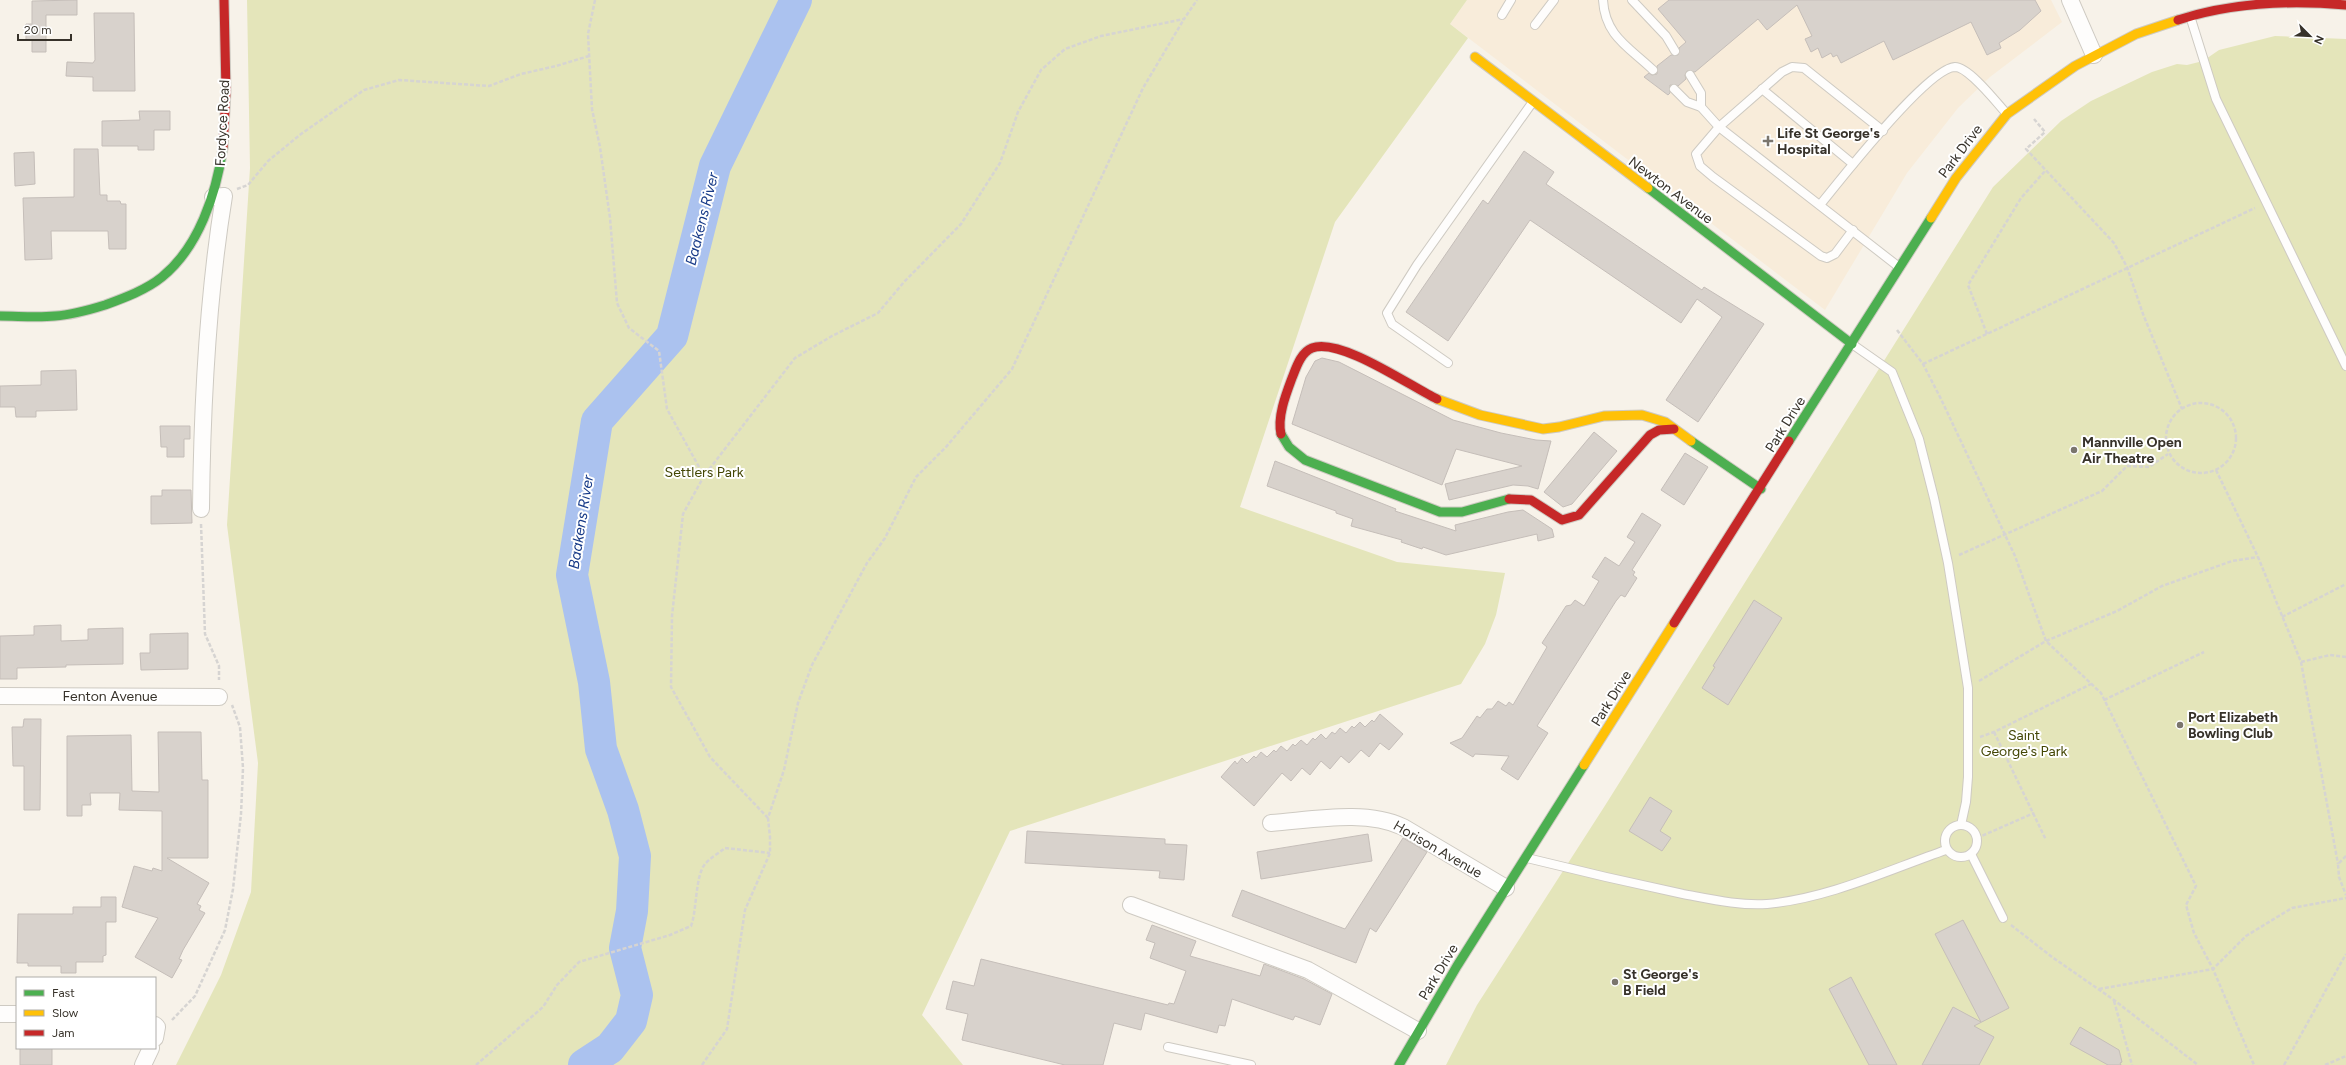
<svg xmlns="http://www.w3.org/2000/svg" width="2346" height="1065" viewBox="0 0 2346 1065" font-family="Figtree,sans-serif">
  <style>
    .built { fill: #f8ecda }
    .green { fill: #e4e5ba }
    .lines { fill: none; stroke-linecap: round; stroke-linejoin: round }
    .river { stroke: #abc2ef; stroke-width: 32 }
    .building { fill: #d8d2cc; stroke: #c5beb9 }
    .lane-casing { stroke: #cecac2; stroke-width: 10 }
    .street-casing { stroke: #cecac2; stroke-width: 18 }
    .fast-casing { stroke: #cecac2; stroke-width: 11 }
    .slow-casing { stroke: #cecac2; stroke-width: 11 }
    .jam-casing { stroke: #cecac2; stroke-width: 11 }
    .path { stroke: #d6d4d2; stroke-width: 2.5; stroke-dasharray: 4 2; stroke-linecap: butt }
    .lane { stroke: #fefdfc; stroke-width: 8 }
    .street { stroke: #fefdfc; stroke-width: 16 }
    .fast { stroke: #4caf50; stroke-width: 9 }
    .slow { stroke: #ffc107; stroke-width: 9 }
    .jam { stroke: #c62828; stroke-width: 9 }
    .poi-dot { fill: #7a756d; stroke: #fff; stroke-width: 1.5 }
    .labels { text-anchor: middle; stroke-width: 4; stroke-linejoin: round; paint-order: stroke }
    .street-label { font-size: 14px; fill: #37322a; stroke: #fff }
    .poi-label { font-size: 14px; font-weight: bold; fill: #37322a; stroke: #fff; text-anchor: start }
    .park-label { font-size: 14px; fill: #434604; stroke: #fff }
    .water-label { font-size: 15px; font-style: italic; fill: #183b88; stroke: #fff }
  </style>
  <rect width="100%" height="100%" fill="#f7f2e9"/>
  <path class="built" d="M1467 0H2051L2062 22 1990 77 1958 108 1907 173 1825 310 1450 24Z"/>
  <g class="green">
    <path d="M247 0H1467L1450 24 1468 38 1335 222 1240 507 1397 562 1505 573 1496 615 1485 644 1461 684 1010 831 922 1015 963 1065H176L221 975 251 892 258 763 227 525 250 168Z"/>
    <path d="M2275 36 2346 39V1065H1446L1477 1005 1606 804 1993 187 2061 121 2091 101 2152 72 2177 64 2187 65 2203 61 2219 50Z"/>
  </g>
  <g class="lines">
    <path class="river" d="M584 1065 610 1048 631 1021 637 995 625 948 632 911 635 856 623 810 601 749 594 682 572 575 597 421 672 336 715 166 796 0"/>
  </g>
  <g class="building">
    <path d="M77 0V15H46V52H32V40H26V24H32V1Z"/>
    <path d="M1669 0H2035L2041 11 2020 30 1999 43 2001 48 1987 55 1971 22 1893 60 1884 41 1841 63 1837 55 1833 57 1831 53 1822 58 1818 48 1811 52 1805 39 1812 36 1797 5 1767 30 1758 19 1695 72 1687 71 1685 75 1686 79 1678 86 1670 85V93L1668 95 1644 77 1649 73 1652 75 1657 74V66L1671 55H1678L1679 48 1686 42 1658 9Z"/>
    <path d="M94 13H134L135 91H93V77L66 76 67 62 93 63 95 60Z"/>
    <path d="M139 111H170V130H154V150H138V146H102V121L140 120Z"/>
    <path d="M74 149H98L100 195H107V201H120L121 204H126V249H109L108 231H51L52 259 25 260 23 198 74 197Z"/>
    <path d="M1524 151 1554 172 1546 184 1702 290 1704 287 1764 324 1698 422 1666 400 1722 317 1697 299 1681 323 1530 220 1448 341 1406 312 1483 200 1488 204Z"/>
    <path d="M34 152 35 184 15 186 14 153Z"/>
    <path d="M1322 358 1339 362 1453 420 1501 433 1536 440 1551 441 1538 489 1528 486 1513 485 1449 500 1445 484 1522 466 1456 449 1442 485 1292 424 1306 377 1315 361Z"/>
    <path d="M76 370 77 410 36 411V417H16L15 407H0V386L41 385V371Z"/>
    <path d="M160 426H190V439H184V457H167V447H161Z"/>
    <path d="M1594 432 1617 451 1572 504 1563 507 1544 492Z"/>
    <path d="M1685 453 1708 467 1684 505 1661 490Z"/>
    <path d="M1275 461 1396 509 1395 511 1456 531 1455 525 1508 512 1523 510 1552 529 1554 537 1538 541 1537 534 1446 555 1423 547 1422 549 1401 542 1402 540 1351 526 1353 519 1336 513V511L1267 486Z"/>
    <path d="M162 490H191L192 523 151 524V496H162Z"/>
    <path d="M1642 513 1661 525 1632 570 1635 572 1633 575 1637 578 1625 597 1621 595 1616 601 1537 726 1548 733 1518 780 1501 769 1509 756 1475 754 1473 757 1450 743 1462 738 1477 716 1480 718 1487 709H1492L1498 701 1506 706 1509 702 1513 705 1547 647 1542 643 1566 606 1571 605 1575 600 1584 606 1599 581 1592 577 1605 557 1619 566 1635 542 1627 537Z"/>
    <path d="M1754 600 1782 618 1728 705 1702 688 1715 667 1713 666Z"/>
    <path d="M61 625V641L88 640V629L123 628V664L66 665V667L17 668V679H0V636L34 635V626Z"/>
    <path d="M188 633V669L141 670 140 653H150V634Z"/>
    <path d="M1380 714 1403 734 1389 750 1380 743 1369 757 1361 750 1349 763 1341 756 1330 769 1321 761 1310 775 1302 768 1291 781 1282 773 1254 806 1221 777 1235 761 1237 764 1242 758 1247 763 1254 756 1256 758 1261 752 1267 757 1274 750 1276 752 1281 746 1287 751 1293 744 1295 746 1301 740 1307 745 1313 738 1315 740 1321 734 1326 739 1332 732 1335 734 1340 728 1346 733 1352 726 1354 728 1360 722 1365 727 1372 720 1374 722Z"/>
    <path d="M24 719H41L40 810H24V766H13L12 727H23Z"/>
    <path d="M158 732H201L202 780H208V858H167L209 883 197 904 201 906 199 910 205 913 183 950 179 959 182 960 172 978 135 957 158 918 122 907 134 866 152 871 153 868 162 871V811L119 810 120 793H90L91 805H82V816H67V736L131 735 132 791 159 792Z"/>
    <path d="M1650 797 1672 811 1660 831 1671 838 1662 851 1629 831Z"/>
    <path d="M1027 831 1165 839V844L1187 845 1184 880 1159 878 1160 871 1025 863Z"/>
    <path d="M1368 834 1372 861 1261 879 1257 852Z"/>
    <path d="M1403 838 1427 852 1376 932 1370 928 1356 963 1232 916 1242 890 1345 929Z"/>
    <path d="M101 897H116V922H106V955L103 956V962H76V973H61V966H28V963H17L18 914H73V907H101Z"/>
    <path d="M1963 920 2009 1008 1974 1026 1994 1037 1979 1065H1922L1953 1007 1981 1022 1935 934Z"/>
    <path d="M1152 925 1196 941 1190 956 1260 976 1264 964 1304 979 1332 994 1320 1025 1295 1016 1293 1020 1232 999 1225 1026 1219 1025 1217 1033 1145 1013 1141 1030 1114 1023 1103 1065H1065L962 1040 968 1014 946 1009 953 981 974 986 981 959 1168 1005 1169 1003 1174 1004 1186 971 1150 958 1155 943 1146 940Z"/>
    <path d="M1851 977 1897 1065H1869L1829 989Z"/>
    <path d="M2080 1027 2119 1050 2122 1062 2120 1063 2121 1065H2108L2070 1044Z"/>
    <rect x="20" y="1048" width="32" height="17"/>
  </g>
  <g class="lines">
    <g class="lane-casing">
      <g id="lane">
        <path d="M1603 0C1605 36 1629 47 1653 70"/>
        <path d="M1632 0 1666 36 1675 51"/>
        <path d="M1502 15 1511 0"/>
        <path d="M2190 16 2216 99 2346 366"/>
        <path d="M1535 25 1554 0"/>
        <path d="M1690 75 1701 93V107"/>
        <path d="M1674 89 1687 102 1701 107 1719 127 1899 267"/>
        <path d="M1762 89 1853 164"/>
        <path d="M1820 205C1840 180 1928 68 1955 67 1969 67 1997 103 2006 113"/>
        <path d="M1853 230 1835 254 1827 258 1821 256 1713 177 1700 166 1696 154 1719 127 1782 72 1792 67 1804 68 1883 131"/>
        <path d="M1852 344 1892 372 1919 439 1934 498 1948 563 1968 688V777L1966 802 1961 825"/>
        <path d="M1448 363 1392 324 1387 313 1417 265 1532 103"/>
        <circle cx="1961" cy="841" r="16"/>
        <path d="M1971 854 2003 918"/>
        <path d="M1527 858C1579 871 1631 883 1683 894 1710 899 1740 906 1767 904 1830 898 1888 870 1946 850"/>
        <path d="M1168 1047 1251 1065"/>
      </g>
    </g>
    <g class="street-casing">
      <g id="street">
        <path d="M2070 0 2094 55"/>
        <path d="M201 509C202 404 207 300 224 196L213 197"/>
        <path d="M0 696 219 697"/>
        <path d="M1271 823C1312 820 1366 809 1403 827L1506 888"/>
        <path d="M1131 905 1308 970 1418 1031"/>
        <path d="M0 1014H17"/>
        <path d="M155 1025 157 1027 155 1038"/>
        <path d="M143 1065 151 1048"/>
      </g>
    </g>
    <g class="fast-casing">
      <g id="fast">
        <path d="M1648 188 1852 344"/>
        <path d="M0 316C18 316 37 318 55 316 72 315 89 310 105 305 124 298 146 290 162 277 199 247 216 194 223 148"/>
        <path d="M1281 434 1289 447 1305 460 1440 512H1462L1509 499"/>
        <path d="M1691 441 1761 489"/>
        <path d="M1789 441 1931 218"/>
        <path d="M1399 1065 1457 966 1584 765"/>
      </g>
    </g>
    <g class="slow-casing">
      <g id="slow">
        <path d="M1475 57 1648 188"/>
        <path d="M1931 218 1956 178 2007 114 2075 66 2136 34 2178 20"/>
        <path d="M1437 399 1480 415 1543 429 1559 427 1604 416 1642 415 1665 422 1691 441"/>
        <path d="M1584 765 1674 623"/>
      </g>
    </g>
    <g class="jam-casing">
      <g id="jam">
        <path d="M2178 20C2233 2 2289 0 2346 5"/>
        <path d="M223 148 226 91 224 0"/>
        <path d="M1281 434C1277 417 1286 394 1292 378 1296 368 1301 352 1312 348 1340 337 1410 386 1437 399"/>
        <path d="M1509 499 1531 500 1562 520 1579 515 1650 435 1659 430 1674 429"/>
        <path d="M1674 623 1789 441"/>
      </g>
    </g>
    <g class="path">
      <path d="M595 0 588 34 592 109 600 147 610 218 617 303 629 328 659 351 667 409 704 476"/>
      <path d="M2034 119 2045 132 2026 149 2114 243 2127 267 2143 314 2182 409"/>
      <path d="M237 189 248 185 268 161 301 134 364 90 399 80 489 86 521 74 556 66 589 56"/>
      <path d="M1897 330 1923 364 1941 399 2015 556 2046 641 2101 693 2196 886 2186 905 2194 933 2213 969 2254 1065"/>
      <path d="M1987 334 1968 285 2021 198 2046 170"/>
      <path d="M1923 364 2255 208"/>
      <circle cx="2201" cy="438" r="35"/>
      <path d="M2216 470 2258 557 2301 662 2338 864"/>
      <path d="M201 524 205 634 219 666V680"/>
      <path d="M1959 555 2102 491 2127 466 2149 467 2168 454"/>
      <path d="M2282 617 2346 584"/>
      <path d="M2301 662 2330 655 2346 657"/>
      <path d="M1979 681 2046 641 2117 611 2162 586 2232 561 2258 557"/>
      <path d="M2104 700 2204 652"/>
      <path d="M1994 732 2046 840"/>
      <path d="M1980 737 1994 732 2091 684"/>
      <path d="M768 818 710 757 671 687 672 616 683 514 704 476 795 358 832 336 878 313 904 282 961 224 1000 163 1018 112 1041 70 1065 49 1101 36 1184 19 1197 0"/>
      <path d="M1977 838 2034 813"/>
      <path d="M2346 856 2338 864 2339 877 2346 895"/>
      <path d="M2011 925 2052 957 2114 1000 2198 1065"/>
      <path d="M2099 989 2213 969 2246 936 2292 908 2346 898"/>
      <path d="M2114 1001 2132 1065"/>
      <path d="M172 1020 195 996 225 930 233 889 241 814 243 768 240 727 232 705"/>
      <path d="M476 1065 543 1007 557 985 579 962 670 935 691 926C697 911 695 876 705 864 710 858 719 853 725 848L770 853"/>
      <path d="M702 1065 727 1029 745 910 770 853V837L768 818 784 770 798 703 812 665 867 563 885 538 916 477 946 447 1012 369 1143 88 1184 19"/>
      <path d="M2284 1065 2346 954"/>
      <path d="M2325 1065 2346 1056"/>
    </g>
    <use href="#lane" class="lane"/>
    <use href="#street" class="street"/>
    <use href="#fast" class="fast"/>
    <use href="#slow" class="slow"/>
    <use href="#jam" class="jam"/>
  </g>
  <g class="poi-dot">
    <path d="M1766 135h4v4h4v4h-4v4h-4v-4h-4v-4h4z"/>
    <circle cx="2074" cy="450" r="4"/>
    <circle cx="2180" cy="725" r="4"/>
    <circle cx="1615" cy="982" r="4"/>
  </g>
  <g class="labels">
    <g class="street-label">
      <text transform="translate(222 123) rotate(-87)" y="5">Fordyce Road</text>
      <text transform="translate(1960 151) rotate(-53)" y="5">Park Drive</text>
      <text transform="translate(1671 190) rotate(37)" y="5">Newton Avenue</text>
      <text transform="translate(1785 424) rotate(-58)" y="5">Park Drive</text>
      <text x="110" y="701">Fenton Avenue</text>
      <text transform="translate(1611 698) rotate(-58)" y="5">Park Drive</text>
      <text transform="translate(1438 849) rotate(30)" y="5">Horison Avenue</text>
      <text transform="translate(1438 972) rotate(-59)" y="5">Park Drive</text>
    </g>
    <g class="poi-label">
      <text x="1777" y="138">Life St George's<tspan x="1777" dy="16">Hospital</tspan></text>
      <text x="2082" y="447">Mannville Open<tspan x="2082" dy="16">Air Theatre</tspan></text>
      <text x="2188" y="722">Port Elizabeth<tspan x="2188" dy="16">Bowling Club</tspan></text>
      <text x="1623" y="979">St George's<tspan x="1623" dy="16">B Field</tspan></text>
    </g>
    <g class="park-label">
      <text x="704" y="477">Settlers Park</text>
      <text x="2024" y="740">Saint<tspan x="2024" dy="16">George's Park</tspan></text>
    </g>
    <g class="water-label">
      <text transform="translate(702 219) rotate(-76)" y="5">Baakens River</text>
      <text transform="translate(581 522) rotate(-81)" y="5">Baakens River</text>
    </g>
  </g>
  <rect x="16" y="977" width="140" height="72" fill="#ffffff" stroke="#afadaa"/>
  <rect x="24" y="990" width="20" height="6" fill="#4caf50" stroke="#afadaa"/>
  <text x="52" y="997" font-size="12" fill="#37322a">Fast</text>
  <rect x="24" y="1010" width="20" height="6" fill="#ffc107" stroke="#afadaa"/>
  <text x="52" y="1017" font-size="12" fill="#37322a">Slow</text>
  <rect x="24" y="1030" width="20" height="6" fill="#c62828" stroke="#afadaa"/>
  <text x="52" y="1037" font-size="12" fill="#37322a">Jam</text>
  <g transform="translate(2310 36) rotate(114)" stroke="#ffffff" stroke-width="3" paint-order="stroke">
  <path d="M0-3L7 15L0 10L-7 15Z" fill="#37322a"/>
  <text y="-6" font-size="11" font-weight="bold" text-anchor="middle" fill="#37322a">N</text>
  </g>
  <path d="M18 34v6h53v-6" fill="none" stroke="#37322a" stroke-width="2"/>
  <text x="24" y="34" font-size="12" fill="#37322a" stroke="#ffffff" stroke-width="3" paint-order="stroke">20 m</text>
</svg>
